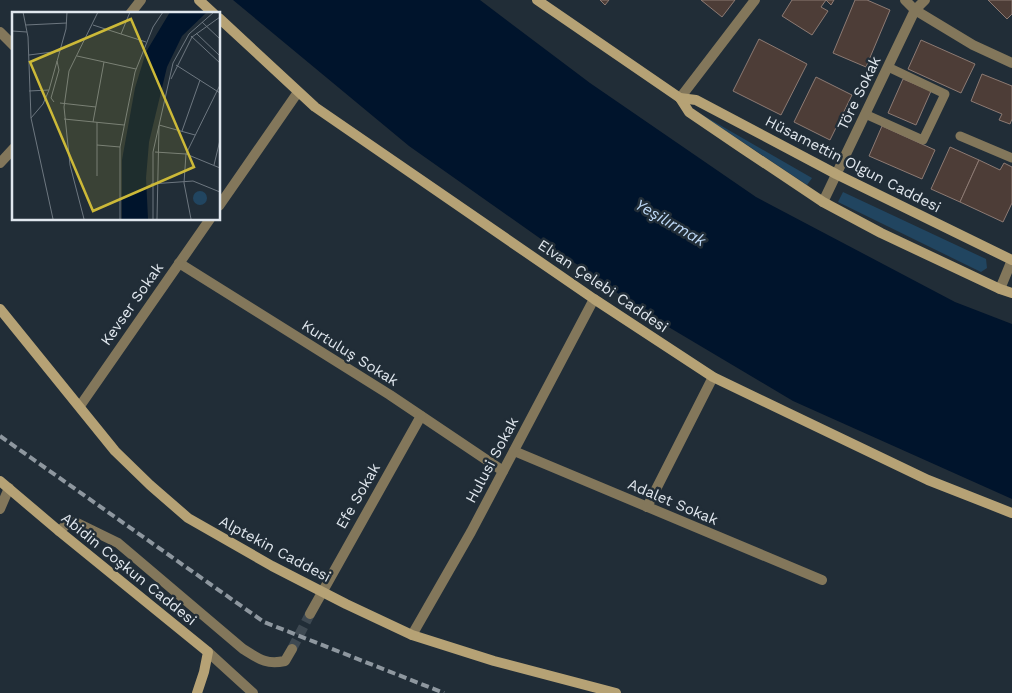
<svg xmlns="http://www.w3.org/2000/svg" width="1012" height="693" viewBox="0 0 1012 693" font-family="'Work Sans',sans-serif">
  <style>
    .green { fill: #214560 }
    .water { fill: #00142c }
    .building { fill: #4d3d37; stroke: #8c7a73 }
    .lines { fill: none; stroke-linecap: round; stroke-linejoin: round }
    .street-tunnel { stroke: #3e4952; stroke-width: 10; stroke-dasharray: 10 5; stroke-linecap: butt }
    .lane { stroke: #83775b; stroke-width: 9 }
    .street { stroke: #83775b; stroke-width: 10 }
    .secondary { stroke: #b6a275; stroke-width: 10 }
    .rail { stroke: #8e979f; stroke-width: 4; stroke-dasharray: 8 4; stroke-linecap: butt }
    .labels { text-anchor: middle; stroke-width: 5; stroke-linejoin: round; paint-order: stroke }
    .street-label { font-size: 15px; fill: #e0e7ee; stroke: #212d37 }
    .water-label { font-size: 16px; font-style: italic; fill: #bdd8f6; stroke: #212d37 }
    .inset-road { fill: none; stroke: #6d7780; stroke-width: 1 }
    .view { fill: #ccb938; fill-opacity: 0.15; stroke: #ccb938; stroke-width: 2.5 }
    .inset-edge { fill: none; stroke: #e0e7ee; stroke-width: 2.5 }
  </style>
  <rect width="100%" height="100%" fill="#212d37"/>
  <g class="green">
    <path d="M699 113 812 178 807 185Z"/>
    <path d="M843 192 986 259 987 268 981 272 838 202Z"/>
  </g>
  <path class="water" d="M233 0H480L590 83 756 197 955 302 1012 324V499L793 401 650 316 409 146Z"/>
  <g class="building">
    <path d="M600 0H609L605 5Z"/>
    <path d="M701 0H735L722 17Z"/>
    <path d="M792 0H834L831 5 826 0 821 7 828 11 812 35 782 16Z"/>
    <path d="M855 0H867L890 10 866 67 833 53Z"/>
    <path d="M988 0H1012V14L1007 19Z"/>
    <path d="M759 39 807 64 781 115 733 91Z"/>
    <path d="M921 40 975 64 961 93 908 69Z"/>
    <path d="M982 74 1012 86V119L1010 124 999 120 1002 114 971 101Z"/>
    <path d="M816 77 852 95 830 140 794 122Z"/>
    <path d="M903 79 931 91 916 125 888 113Z"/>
    <path d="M882 126 935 150 922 179 869 156Z"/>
    <path d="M950 147 979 160 960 202 931 189Z"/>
    <path d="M979 160 1000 170 1004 163 1012 167V203L1003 222 960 202Z"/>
  </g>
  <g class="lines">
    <path class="street-tunnel" d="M292 649 310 614"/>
    <g class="lane">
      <path d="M865 114 923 140 945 94 888 67"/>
      <path d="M960 136 1012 158"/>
    </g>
    <g class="street">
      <path d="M905 0 915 10 973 45 1012 63"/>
      <path d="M130 14 141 0"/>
      <path d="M0 32 14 46"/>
      <path d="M680 98 755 0"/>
      <path d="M0 163 14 148"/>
      <path d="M823 202 915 10 925 0"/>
      <path d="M219 206 298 92"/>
      <path d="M179 263 390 395 503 471"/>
      <path d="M1000 289 1012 260"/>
      <path d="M80 406 210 219"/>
      <path d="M514 451 822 580"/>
      <path d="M647 507 713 377"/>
      <path d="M0 509 9 488"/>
      <path d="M59 531 66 525 75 522 118 543 243 649C259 659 266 665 285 661L292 649"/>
      <path d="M310 614 421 416"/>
      <path d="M412 635 471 532 594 299"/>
      <path d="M208 652 253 693"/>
    </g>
    <g class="secondary">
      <path d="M199 0 214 14"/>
      <path d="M537 0 680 98 689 112 742 148 823 202 881 233 1000 289 1012 293"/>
      <path d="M219 18 315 107 594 299 713 377 928 480 1012 513"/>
      <path d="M680 98 696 100 836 174 1012 260"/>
      <path d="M0 309 115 451 150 485 188 518 272 566 346 604 412 635 494 661 616 693"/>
      <path d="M0 481 59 531 208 652 204 672 197 693"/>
    </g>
    <path class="rail" d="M0 436 264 622 444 693"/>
  </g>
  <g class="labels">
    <g class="street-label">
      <text transform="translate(859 93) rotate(-64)" y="5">Töre Sokak</text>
      <text transform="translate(853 164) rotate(27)" y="5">Hüsamettin Olgun Caddesi</text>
      <text transform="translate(603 286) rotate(34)" y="5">Elvan Çelebi Caddesi</text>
      <text transform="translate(132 304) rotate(-55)" y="5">Kevser Sokak</text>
      <text transform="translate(350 353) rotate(32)" y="5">Kurtuluş Sokak</text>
      <text transform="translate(492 460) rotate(-62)" y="5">Hulusi Sokak</text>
      <text transform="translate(358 496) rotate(-60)" y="5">Efe Sokak</text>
      <text transform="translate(673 502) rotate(23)" y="5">Adalet Sokak</text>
      <text transform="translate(275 549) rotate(28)" y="5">Alptekin Caddesi</text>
      <text transform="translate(129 569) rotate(39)" y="5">Abidin Coşkun Caddesi</text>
    </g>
    <g class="water-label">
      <text transform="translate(671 222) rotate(30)" y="6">Yeşilırmak</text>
    </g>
  </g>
  <g transform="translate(12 12)">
    <rect width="208" height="208" fill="#212d37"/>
    <path d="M181 186a7 7 0 1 1 14 0a7 7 0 1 1-14 0Z" fill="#214560"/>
    <path d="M158 0H195L170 24 155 55 137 130 134 166 136 207H110V148L123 76 134 40Z" fill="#00142c"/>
    <path class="inset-road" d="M11 0 16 25 19 106M190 10 208 27M14 13 55 11M81 13 134 30M0 19 15 20M184 21 208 44M109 22 118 0M179 24 208 51M17 43 48 39M65 44 124 57M164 53 208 81M159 67 180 25 208 5M37 78 31 92 19 106 41 207M17 79 37 78 54 17 55 0M42 90 39 86 47 58 45 49M48 91 84 95M52 107 112 113M81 110 92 50M85 110V164M147 113 183 123M170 119 188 68M85 133 108 135M143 140 174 142 208 156M202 153 208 128M139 172 181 169 208 180M72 207 58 153 52 95 57 59 86 0M108 207V135L123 60 141 15 151 0M141 207V140L161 51 177 22 202 0M145 207 147 114M179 207 172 171 174 142 208 73"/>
    <path class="view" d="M119 7 182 155 81 199 18 50Z"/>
    <rect width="208" height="208" class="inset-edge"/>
  </g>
</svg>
